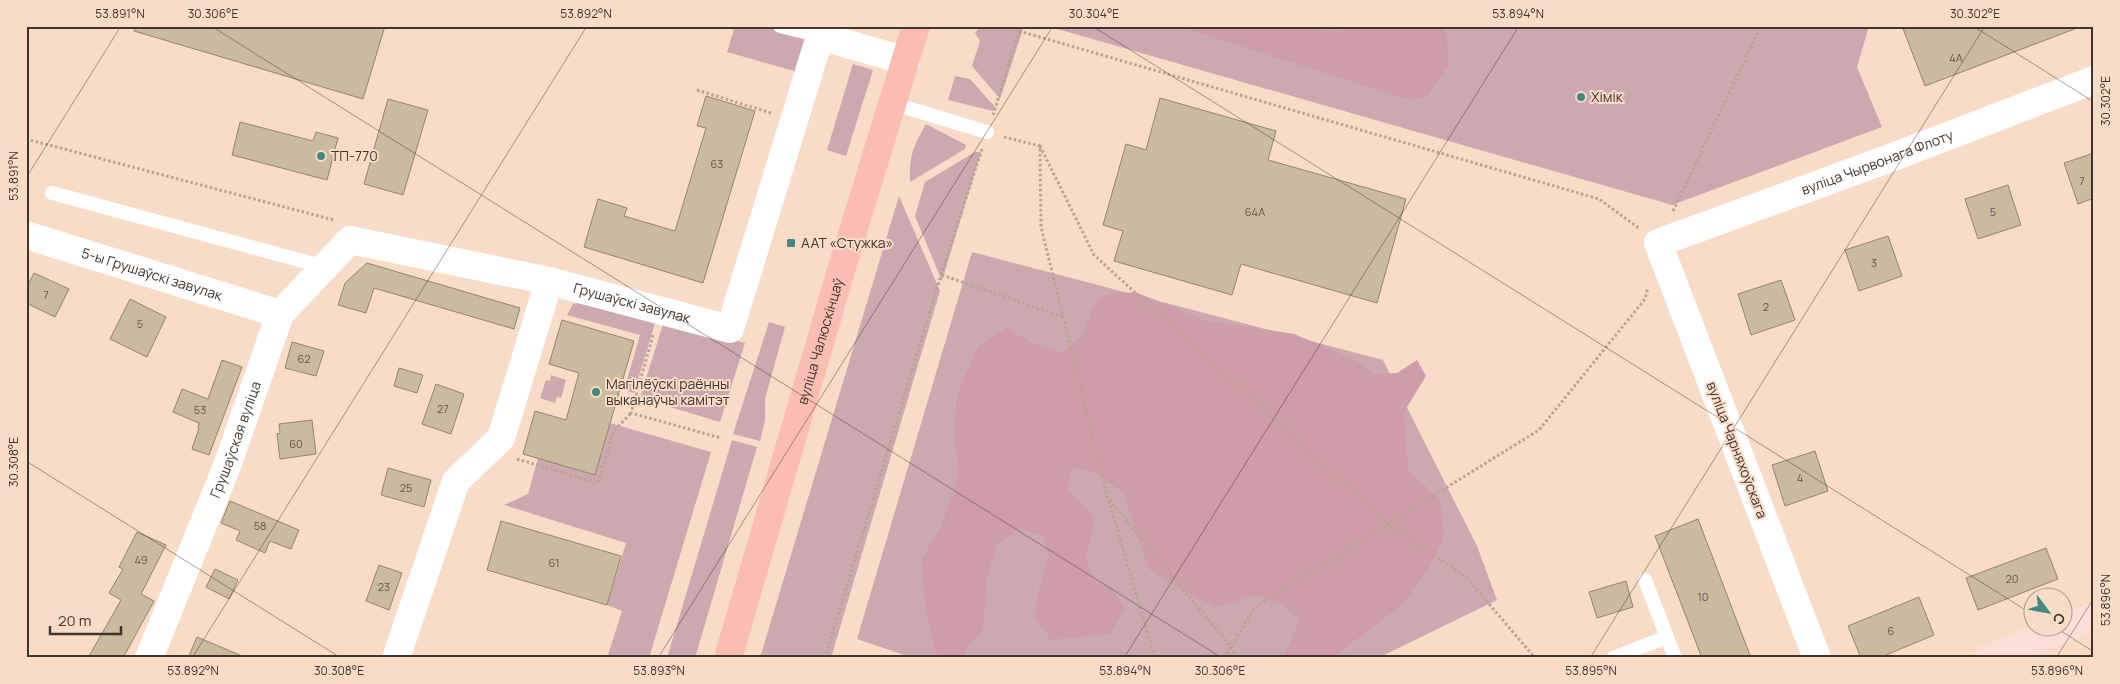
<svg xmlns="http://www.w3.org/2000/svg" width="2120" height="684" viewBox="0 0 2120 684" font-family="Manrope,sans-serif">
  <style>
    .green { fill: #cca9af }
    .forest { fill: #cf9da7 }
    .building { fill: #caba9f; stroke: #94856b }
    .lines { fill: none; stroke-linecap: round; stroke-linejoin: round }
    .path { stroke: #baa393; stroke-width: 3; stroke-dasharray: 2.5 2.5; stroke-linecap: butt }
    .service { stroke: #fff; stroke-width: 14 }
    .minor { stroke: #fff; stroke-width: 28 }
    .secondary { stroke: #fdded8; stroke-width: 28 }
    .primary { stroke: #fbbdb2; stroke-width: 28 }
    .ticks { fill: none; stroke: #40352d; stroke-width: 1; stroke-opacity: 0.45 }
    .poi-dot { fill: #44897f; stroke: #f8dcc8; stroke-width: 2 }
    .labels { text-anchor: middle; stroke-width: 4; stroke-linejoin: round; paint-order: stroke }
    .number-label { font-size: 11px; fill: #62564a }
    .poi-label { font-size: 14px; fill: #40352d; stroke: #f8dcc8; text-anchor: start }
    .street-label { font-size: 14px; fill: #40352d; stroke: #f8dcc8 }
    .neatline { fill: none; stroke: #40352d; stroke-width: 2 }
    .ticks-label { font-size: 12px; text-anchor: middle; fill: #40352d }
  </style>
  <rect width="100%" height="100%" fill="#f8dcc8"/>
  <g class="green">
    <path d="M735 26H827L812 76 727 52Z"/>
    <path d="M981 26H1024L1000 99 972 66 980 41 975 33Z"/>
    <path d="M1047 26H1869L1857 67 1882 127 1672 205Z"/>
    <path d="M853 64 873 70 846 156 827 150Z"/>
    <path d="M955 76 970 79 995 107 993 111 948 100Z"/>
    <path d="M926 124 966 145 965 149 910 182C909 155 913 147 926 124Z"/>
    <path d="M975 152H981L942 281 915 216 925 182Z"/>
    <path d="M899 196 940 291 831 658H760Z"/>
    <path d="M972 252 1383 360 1477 546 1497 600 1378 658H913L857 639Z"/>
    <path d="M581 302 655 323 634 393 624 390 640 335 567 315 573 304Z"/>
    <path d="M769 322 785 327 765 399V421L760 441 733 434Z"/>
    <path d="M663 324 723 337 745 343 720 422 640 398Z"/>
    <path d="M551 375 566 380 561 398 557 397 555 403 540 398 546 380 550 381Z"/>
    <path d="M610 423 711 452 649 658H607L622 611 607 605 626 543 504 505 528 494 538 458Z"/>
    <path d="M732 440 757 447 695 658H667Z"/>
  </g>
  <g class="forest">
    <path d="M1178 26H1310C1322 31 1339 34 1350 26H1440L1447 33 1448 66 1427 97 1409 100Z"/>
    <path d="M1135 292 1208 321 1294 334 1354 359 1374 374 1397 373 1417 360 1426 376 1404 412 1408 469 1440 500 1444 537 1429 568 1402 605 1332 658H1286L1284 655 1300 620 1280 604 1257 595 1215 607 1178 588 1149 569 1124 494 1098 474 1073 468 1067 489 1084 505 1095 519 1086 559 1096 583 1112 588 1125 609 1110 634 1051 640 1035 618 1038 593 1048 557 1044 537 1019 528 996 545 987 580 983 631 969 643 962 658H941L935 651 926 612 921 561 942 524 959 474 954 433 957 394 979 345 1007 328 1031 342 1062 353 1084 333 1091 310 1103 295Z"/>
  </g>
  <g class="building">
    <path d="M135 26H385L363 99 134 31Z"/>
    <path d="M1902 26H2076L2077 28 1925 86Z"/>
    <path d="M706 96 755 111 703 283 584 247 598 199 627 208 624 216 675 231 706 128 697 126Z"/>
    <path d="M1160 98 1276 131 1268 160 1406 199 1377 303 1241 264 1232 295 1114 261 1123 231 1103 225 1126 144 1146 150Z"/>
    <path d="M388 99 428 110 403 195 364 184Z"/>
    <path d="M240 122 313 141 316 132 338 138 327 180 232 155Z"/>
    <path d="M2094 153V198L2078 204 2064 163Z"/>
    <path d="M2008 185 2021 225 1978 239 1965 199Z"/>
    <path d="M1888 236 1902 276 1859 291 1845 250Z"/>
    <path d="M367 263 520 308 514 329 374 288 366 313 338 305 345 283Z"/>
    <path d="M34 273 69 289 55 317 26 303V289Z"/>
    <path d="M1781 280 1795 320 1751 335 1738 294Z"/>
    <path d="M130 299 166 317 147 357 110 339Z"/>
    <path d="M562 320 634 341 595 475 523 454 535 411 566 420 579 373 549 364Z"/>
    <path d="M292 342 324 351 316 376 285 368Z"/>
    <path d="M222 360 242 367 209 455 192 449 199 428H198L199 423 173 412 182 389 208 399Z"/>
    <path d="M399 368 423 375 417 393 394 386Z"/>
    <path d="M436 384 464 394 451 434 422 424Z"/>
    <path d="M312 420 316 454 280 459 277 434 280 433 279 424Z"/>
    <path d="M1815 451 1828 491 1785 506 1772 465Z"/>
    <path d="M388 468 431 480 424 507 381 495Z"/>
    <path d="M230 501 299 530 291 549 270 541 265 553 236 540 240 531 221 523Z"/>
    <path d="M1698 519 1751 658H1702L1655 536Z"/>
    <path d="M501 521 621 556 607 605 487 570Z"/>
    <path d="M137 532 166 545 141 594 154 601 123 658H88L121 600 109 593 123 569 119 567Z"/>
    <path d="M2046 548 2058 579 1978 610 1966 578Z"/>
    <path d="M379 565 402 573 389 610 366 601Z"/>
    <path d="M215 569 238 580 229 599 206 587Z"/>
    <path d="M1626 581 1633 607 1597 618 1589 592Z"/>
    <path d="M1919 597 1934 635 1879 658H1861L1848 626Z"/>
    <path d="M197 637 247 658H188Z"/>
  </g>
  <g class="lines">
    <g class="path">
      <path d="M1019 31 1599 199 1640 229"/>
      <path d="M697 90 771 113"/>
      <path d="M993 115 1021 26"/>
      <path d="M1004 137 1040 146 1041 227 1108 498 1231 647 1237 658"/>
      <path d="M26 139 334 220"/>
      <path d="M1040 146 1094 255 1388 524 1466 577 1535 658"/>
      <path d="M1673 211 1761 26"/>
      <path d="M942 275 1063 317"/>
      <path d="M653 335 631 413 721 438"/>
      <path d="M517 459 598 483 614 431 631 413"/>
      <path d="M1109 501 1155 658"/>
      <path d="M825 658 941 275 982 149"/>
      <path d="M1224 658 1256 606 1539 430 1645 299 1648 287"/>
    </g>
    <g class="service">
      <path d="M780 26 820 36"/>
      <path d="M891 103 987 132"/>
      <path d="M52 193 325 267"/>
      <path d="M1645 580 1675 658"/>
      <path d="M1613 658 1667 637"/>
    </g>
    <g class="minor">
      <path id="s1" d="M26 235 280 314"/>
      <path id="s2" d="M149 658 227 466 280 314 350 240 549 281 730 329 820 36 906 61"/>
      <path d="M396 658 456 481 501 438 549 281"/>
      <path id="s3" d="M1817 658 1658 243 1893 157 2094 80"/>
    </g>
    <path class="secondary" d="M1988 658 2094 617"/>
    <path class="primary" id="s4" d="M728 658 842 267 916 26"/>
  </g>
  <path class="ticks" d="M211 26 1222 658M1092 26 2032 614M1973 26 2094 102M26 178 121 26M26 461 341 658M2053 626 2094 652M192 658 587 26M658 658 1053 26M1124 658 1519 26M1590 658 1985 26M2056 658 2094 598"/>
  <g class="poi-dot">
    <circle cx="1581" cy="97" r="5"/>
    <circle cx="321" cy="156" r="5"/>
    <rect x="786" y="238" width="10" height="10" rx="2.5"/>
    <circle cx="596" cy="392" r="5"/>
  </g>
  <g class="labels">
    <g class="number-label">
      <text x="1956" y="62">4А</text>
      <text x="717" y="168">63</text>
      <text x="2082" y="185">7</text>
      <text x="1255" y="216">64А</text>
      <text x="1993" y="216">5</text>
      <text x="1874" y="267">3</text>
      <text x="46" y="299">7</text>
      <text x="1766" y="311">2</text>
      <text x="140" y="328">5</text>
      <text x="304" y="363">62</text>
      <text x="443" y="413">27</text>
      <text x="200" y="414">53</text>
      <text x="296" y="448">60</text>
      <text x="1800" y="482">4</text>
      <text x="406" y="492">25</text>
      <text x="260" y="530">58</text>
      <text x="141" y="564">49</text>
      <text x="554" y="567">61</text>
      <text x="2012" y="583">20</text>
      <text x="384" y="591">23</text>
      <text x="1703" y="601">10</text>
      <text x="1891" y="635">6</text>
    </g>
    <g class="poi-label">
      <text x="1591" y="102">Хімік</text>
      <text x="331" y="161">ТП-770</text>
      <text x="801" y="248">ААТ «Стужка»</text>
      <text x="606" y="389">Магілёўскі раённы<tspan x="606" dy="16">выканаўчы камітэт</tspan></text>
    </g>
    <g class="street-label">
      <text dy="5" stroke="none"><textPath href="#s3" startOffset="678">вуліца Чырвонага Флоту</textPath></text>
      <text dy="5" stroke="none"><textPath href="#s1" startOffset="132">5-ы Грушаўскі завулак</textPath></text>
      <text dy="5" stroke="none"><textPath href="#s2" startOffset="759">Грушаўскі завулак</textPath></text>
      <text dy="5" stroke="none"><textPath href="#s4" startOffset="330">вуліца Чалюскінцаў</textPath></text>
      <text dy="5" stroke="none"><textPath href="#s2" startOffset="235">Грушаўская вуліца</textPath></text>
      <text transform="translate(1737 450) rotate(69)" y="5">вуліца Чарняхоўскага</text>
    </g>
  </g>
  <rect width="2120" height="684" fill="none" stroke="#f8dcc8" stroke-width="55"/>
  <g transform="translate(2048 612) rotate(122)"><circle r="24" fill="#f8dcc8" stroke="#ae998a"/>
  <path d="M0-4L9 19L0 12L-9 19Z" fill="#44897f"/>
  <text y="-8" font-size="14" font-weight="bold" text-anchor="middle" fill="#40352d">С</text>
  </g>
  <path d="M50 626v8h71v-8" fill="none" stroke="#40352d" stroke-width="2.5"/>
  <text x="58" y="626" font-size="15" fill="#40352d" stroke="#f8dcc8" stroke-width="4" paint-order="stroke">20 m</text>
  <rect x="28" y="28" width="2064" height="628" class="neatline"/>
  <g class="ticks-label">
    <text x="120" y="18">53.891°N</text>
    <text x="213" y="18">30.306°E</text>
    <text x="586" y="18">53.892°N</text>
    <text x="1094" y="18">30.304°E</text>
    <text x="1518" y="18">53.894°N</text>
    <text x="1975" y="18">30.302°E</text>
    <text transform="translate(2106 101) rotate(-90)" y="4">30.302°E</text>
    <text transform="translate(14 176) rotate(-90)" y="4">53.891°N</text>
    <text transform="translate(14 462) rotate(-90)" y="4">30.308°E</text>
    <text transform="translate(2106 600) rotate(-90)" y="4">53.896°N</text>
    <text x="193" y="675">53.892°N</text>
    <text x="339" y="675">30.308°E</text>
    <text x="659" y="675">53.893°N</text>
    <text x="1125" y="675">53.894°N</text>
    <text x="1220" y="675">30.306°E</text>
    <text x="1591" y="675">53.895°N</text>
    <text x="2057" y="675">53.896°N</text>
  </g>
</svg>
